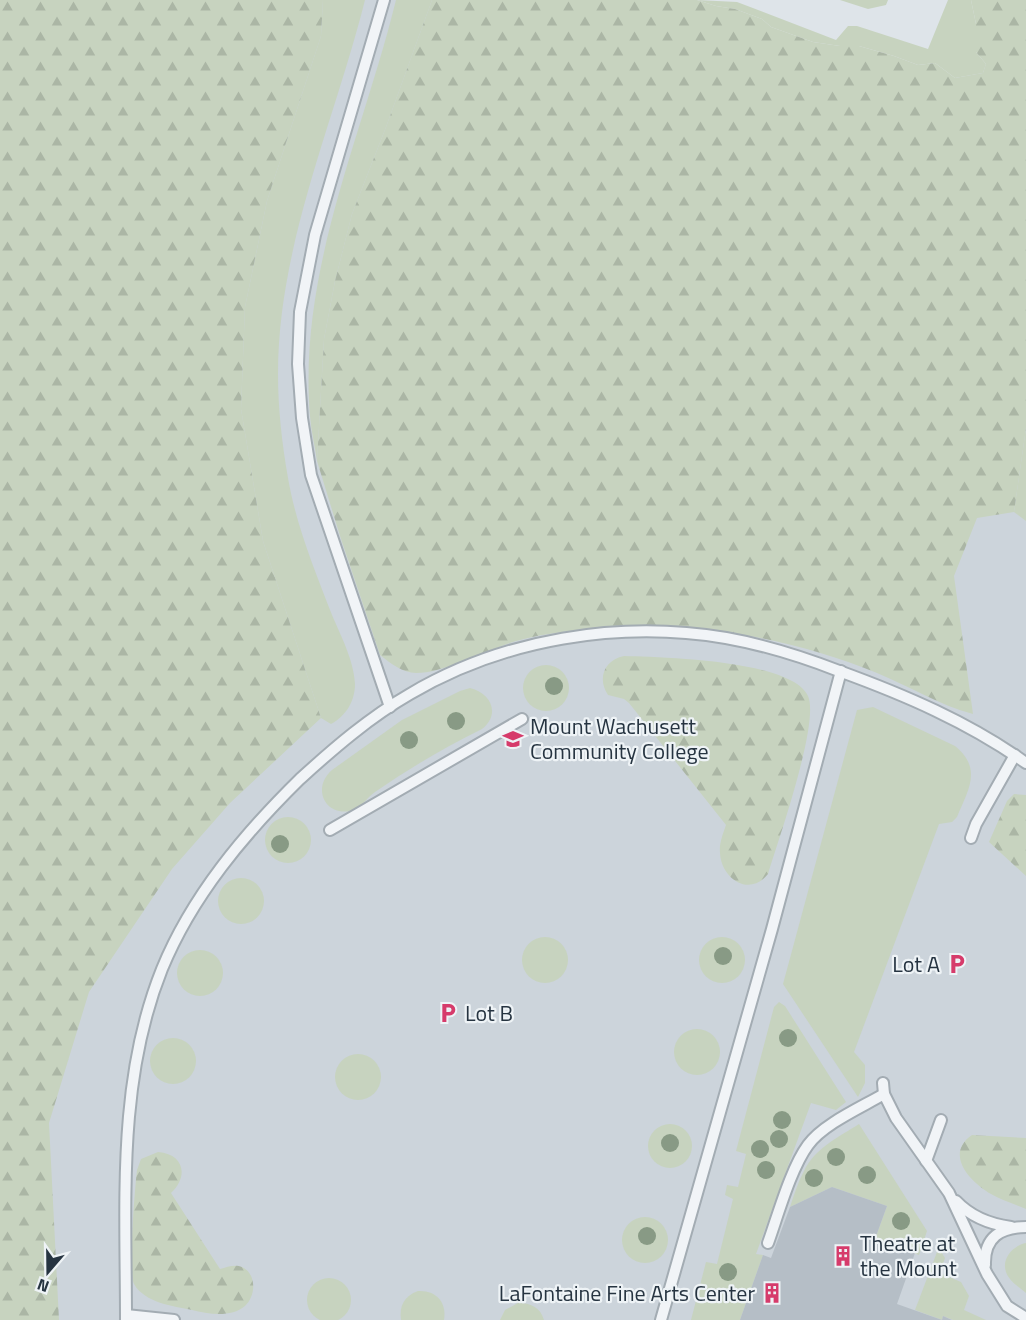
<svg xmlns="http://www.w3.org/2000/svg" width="1026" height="1320" viewBox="0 0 1026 1320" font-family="'Titillium Web',sans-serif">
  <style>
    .built { fill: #ccd4db }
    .grass { fill: #c7d3bf }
    .forest { fill: url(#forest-firs) }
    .building { fill: #b5bec6 }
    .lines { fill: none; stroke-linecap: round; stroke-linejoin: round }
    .service-casing { stroke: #a3acb3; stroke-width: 14 }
    .service { stroke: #f1f4f7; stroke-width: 10 }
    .tree { fill: #889a85 }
    .labels { text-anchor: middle; stroke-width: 4.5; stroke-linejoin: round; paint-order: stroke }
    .poi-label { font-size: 22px; fill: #263441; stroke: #eef3f6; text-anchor: start }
  </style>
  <defs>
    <pattern id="forest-firs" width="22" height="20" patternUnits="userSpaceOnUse" patternTransform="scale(1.5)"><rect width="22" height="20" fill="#c7d3bf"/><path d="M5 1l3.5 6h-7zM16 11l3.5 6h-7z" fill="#abb6a5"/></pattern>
  </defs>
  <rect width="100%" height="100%" fill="#dee4e9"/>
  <path class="built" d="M0 0H572L530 157 983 73 1005 0H1026V1320H0Z"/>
  <g class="grass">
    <path d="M323 0H365C334 123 278 245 278 374 278 409 282 443 288 478 296 525 315 571 332 615 341 636 354 661 355 684 355 701 346 716 331 724L321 718 263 541 241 409 245 307 267 201 321 36Z"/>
    <path d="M396 0H432L386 127 352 214 335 281 324 339 317 461C315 446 311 431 310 416 298 271 362 138 396 0Z"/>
    <path d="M697 0 737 2 836 40 848 26H857L928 49 948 0H971L976 24V52L986 64 983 73 955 78 935 63 918 65 894 56 859 46H840L813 42 771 27 762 19 735 9 716 6Z"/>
    <path d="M840 0H888L886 5 868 9Z"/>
    <path d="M1026 428V521L1014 512Z"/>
    <circle cx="546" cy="688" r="23"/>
    <path d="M470 688C491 693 501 714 482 729 445 747 410 768 375 792 367 797 361 809 350 811 324 816 312 787 332 770L402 720 460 691Z"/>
    <path d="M873 707 955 746C983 769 968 790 957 817L952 822 939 824 854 1052 865 1065V1083L858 1097 783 984 857 710Z"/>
    <circle cx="288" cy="840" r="23"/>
    <circle cx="241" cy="901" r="23"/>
    <circle cx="545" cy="960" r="23"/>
    <circle cx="722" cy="960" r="23"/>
    <circle cx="200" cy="973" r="23"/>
    <path d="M779 1002 785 1006 846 1102 836 1110 811 1103 756 1254 763 1255 740 1320H691L706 1262 717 1264 733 1199 725 1195 727 1185 738 1187 746 1154 736 1151 774 1007Z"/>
    <circle cx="697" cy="1052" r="23"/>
    <circle cx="173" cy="1061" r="23"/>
    <circle cx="358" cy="1077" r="23"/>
    <circle cx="670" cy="1146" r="22"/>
    <path d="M859 1124 927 1231 919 1255 875 1239 887 1206 832 1187 790 1207C794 1195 798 1182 804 1171 815 1148 839 1137 859 1124Z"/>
    <circle cx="645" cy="1240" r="23"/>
    <path d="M1026 1243V1293C1019 1287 1009 1281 1006 1272 1001 1258 1014 1245 1026 1243Z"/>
    <path d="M940 1250 945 1258 940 1273 961 1282 969 1296 964 1310 986 1320H953L943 1316 942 1320 915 1310 937 1252Z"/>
    <circle cx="329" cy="1300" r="22"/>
    <path d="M418 1291C436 1290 447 1302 444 1320H401C399 1306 404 1296 418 1291Z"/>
    <path d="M518 1303C531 1303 540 1307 544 1320H500L505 1310Z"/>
  </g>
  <g class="forest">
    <path d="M0 0H323L321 36 267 201 245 307 241 409 263 541 321 718 230 803 172 869 89 992 49 1123 59 1320H0Z"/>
    <path d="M432 0H697L716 6 735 9 762 19 771 27 813 42 840 46H859L894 56 918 65 935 63 955 78 983 73 986 64 976 52V24L971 0H1026V428L1014 512 977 518 954 576 973 714C939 705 909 686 877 673 786 636 685 619 587 629 567 631 544 634 524 639 492 646 447 673 416 673 403 673 390 663 380 655L341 539 317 461 324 339 335 281 352 214 386 127Z"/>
    <path d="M624 656C661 657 792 660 808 696 820 722 778 841 768 874 749 898 721 878 720 853 719 843 723 834 726 825L629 703 624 699 608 695C597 679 604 660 624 656Z"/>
    <path d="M1014 794 1026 795V876L989 842 1007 801Z"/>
    <path d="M972 1135 1026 1138V1209C1015 1204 1001 1200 991 1194 970 1182 944 1154 972 1135Z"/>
    <path d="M158 1152C184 1154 189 1176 171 1193L220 1269C227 1267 235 1264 242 1267 257 1274 256 1296 245 1306 231 1318 208 1314 192 1310 173 1306 145 1303 134 1284 128 1272 135 1187 137 1170L141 1159Z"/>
  </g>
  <path class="building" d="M832 1187 887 1206 875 1239 915 1253 897 1304 942 1320 943 1316 952 1320H740L763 1255 771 1258 790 1207Z"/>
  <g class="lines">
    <g class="service-casing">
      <g id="service">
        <path d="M384 0 315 235 300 312 298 364 302 418 311 475 390 707"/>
        <path d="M330 830 522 719"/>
        <path d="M971 838 976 824 1015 755"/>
        <path d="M883 1083 884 1094 896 1118 949 1193 987 1274 1007 1306 1026 1318"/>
        <path d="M926 1161 941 1120"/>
        <path d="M956 1201C971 1217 989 1224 1011 1227"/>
        <path d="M768 1243C778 1215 791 1168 808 1145 823 1124 862 1107 884 1094"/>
        <path d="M985 1265C984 1237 1001 1227 1026 1227"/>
        <path d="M126 1315 174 1320"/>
        <path d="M126 1320C126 1202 117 1081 162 969 192 896 244 834 300 779 334 748 370 717 410 694 503 639 619 620 726 638 765 645 803 657 839 671 905 695 968 722 1026 763"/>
        <path d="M661 1320 772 929 841 671"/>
      </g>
    </g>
    <use href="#service" class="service"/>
  </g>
  <g class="tree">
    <circle cx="554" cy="686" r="9"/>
    <circle cx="456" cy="721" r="9"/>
    <circle cx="409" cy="740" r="9"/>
    <circle cx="280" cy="844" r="9"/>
    <circle cx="723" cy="956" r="9"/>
    <circle cx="788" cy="1038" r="9"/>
    <circle cx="782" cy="1120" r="9"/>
    <circle cx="779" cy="1139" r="9"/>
    <circle cx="670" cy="1143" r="9"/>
    <circle cx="760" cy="1149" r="9"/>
    <circle cx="836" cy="1157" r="9"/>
    <circle cx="766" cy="1170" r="9"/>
    <circle cx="867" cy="1175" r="9"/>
    <circle cx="814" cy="1178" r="9"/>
    <circle cx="901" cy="1221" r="9"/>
    <circle cx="647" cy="1236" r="9"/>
    <circle cx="728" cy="1272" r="9"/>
  </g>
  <defs>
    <g id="university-bare" transform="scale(1.62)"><path d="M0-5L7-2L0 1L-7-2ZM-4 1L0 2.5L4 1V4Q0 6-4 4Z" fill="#d63b6b" stroke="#eef3f6" stroke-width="2.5" paint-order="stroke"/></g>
    <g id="parking-bare" transform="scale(1.62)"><path d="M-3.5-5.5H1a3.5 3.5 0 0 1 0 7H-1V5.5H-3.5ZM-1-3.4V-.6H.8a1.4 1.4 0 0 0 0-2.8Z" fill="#d63b6b" stroke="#eef3f6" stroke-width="2.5" paint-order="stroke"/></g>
    <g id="building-bare" transform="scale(1.62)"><path d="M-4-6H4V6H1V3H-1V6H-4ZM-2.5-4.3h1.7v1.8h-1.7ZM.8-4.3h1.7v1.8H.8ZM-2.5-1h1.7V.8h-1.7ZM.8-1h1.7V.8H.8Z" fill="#d63b6b" stroke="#eef3f6" stroke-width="2.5" paint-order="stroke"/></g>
  </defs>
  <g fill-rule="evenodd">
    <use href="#university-bare" x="513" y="739"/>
    <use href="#parking-bare" x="957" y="964"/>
    <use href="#parking-bare" x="448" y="1013"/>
    <use href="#building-bare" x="843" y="1256"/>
    <use href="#building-bare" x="772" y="1293"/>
  </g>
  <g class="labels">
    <g class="poi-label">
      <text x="530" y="734">Mount Wachusett<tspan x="530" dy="25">Community College</tspan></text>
      <text x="940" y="972" text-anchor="end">Lot A</text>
      <text x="465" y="1021">Lot B</text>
      <text x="860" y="1251">Theatre at<tspan x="860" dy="25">the Mount</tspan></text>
      <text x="755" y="1301" text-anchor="end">LaFontaine Fine Arts Center</text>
    </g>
  </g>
  <g transform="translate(48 1272) rotate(200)" stroke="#eef3f6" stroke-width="4.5" paint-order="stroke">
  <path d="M0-4.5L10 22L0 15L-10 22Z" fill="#263441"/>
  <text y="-9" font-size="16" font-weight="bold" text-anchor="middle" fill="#263441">N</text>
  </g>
</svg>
